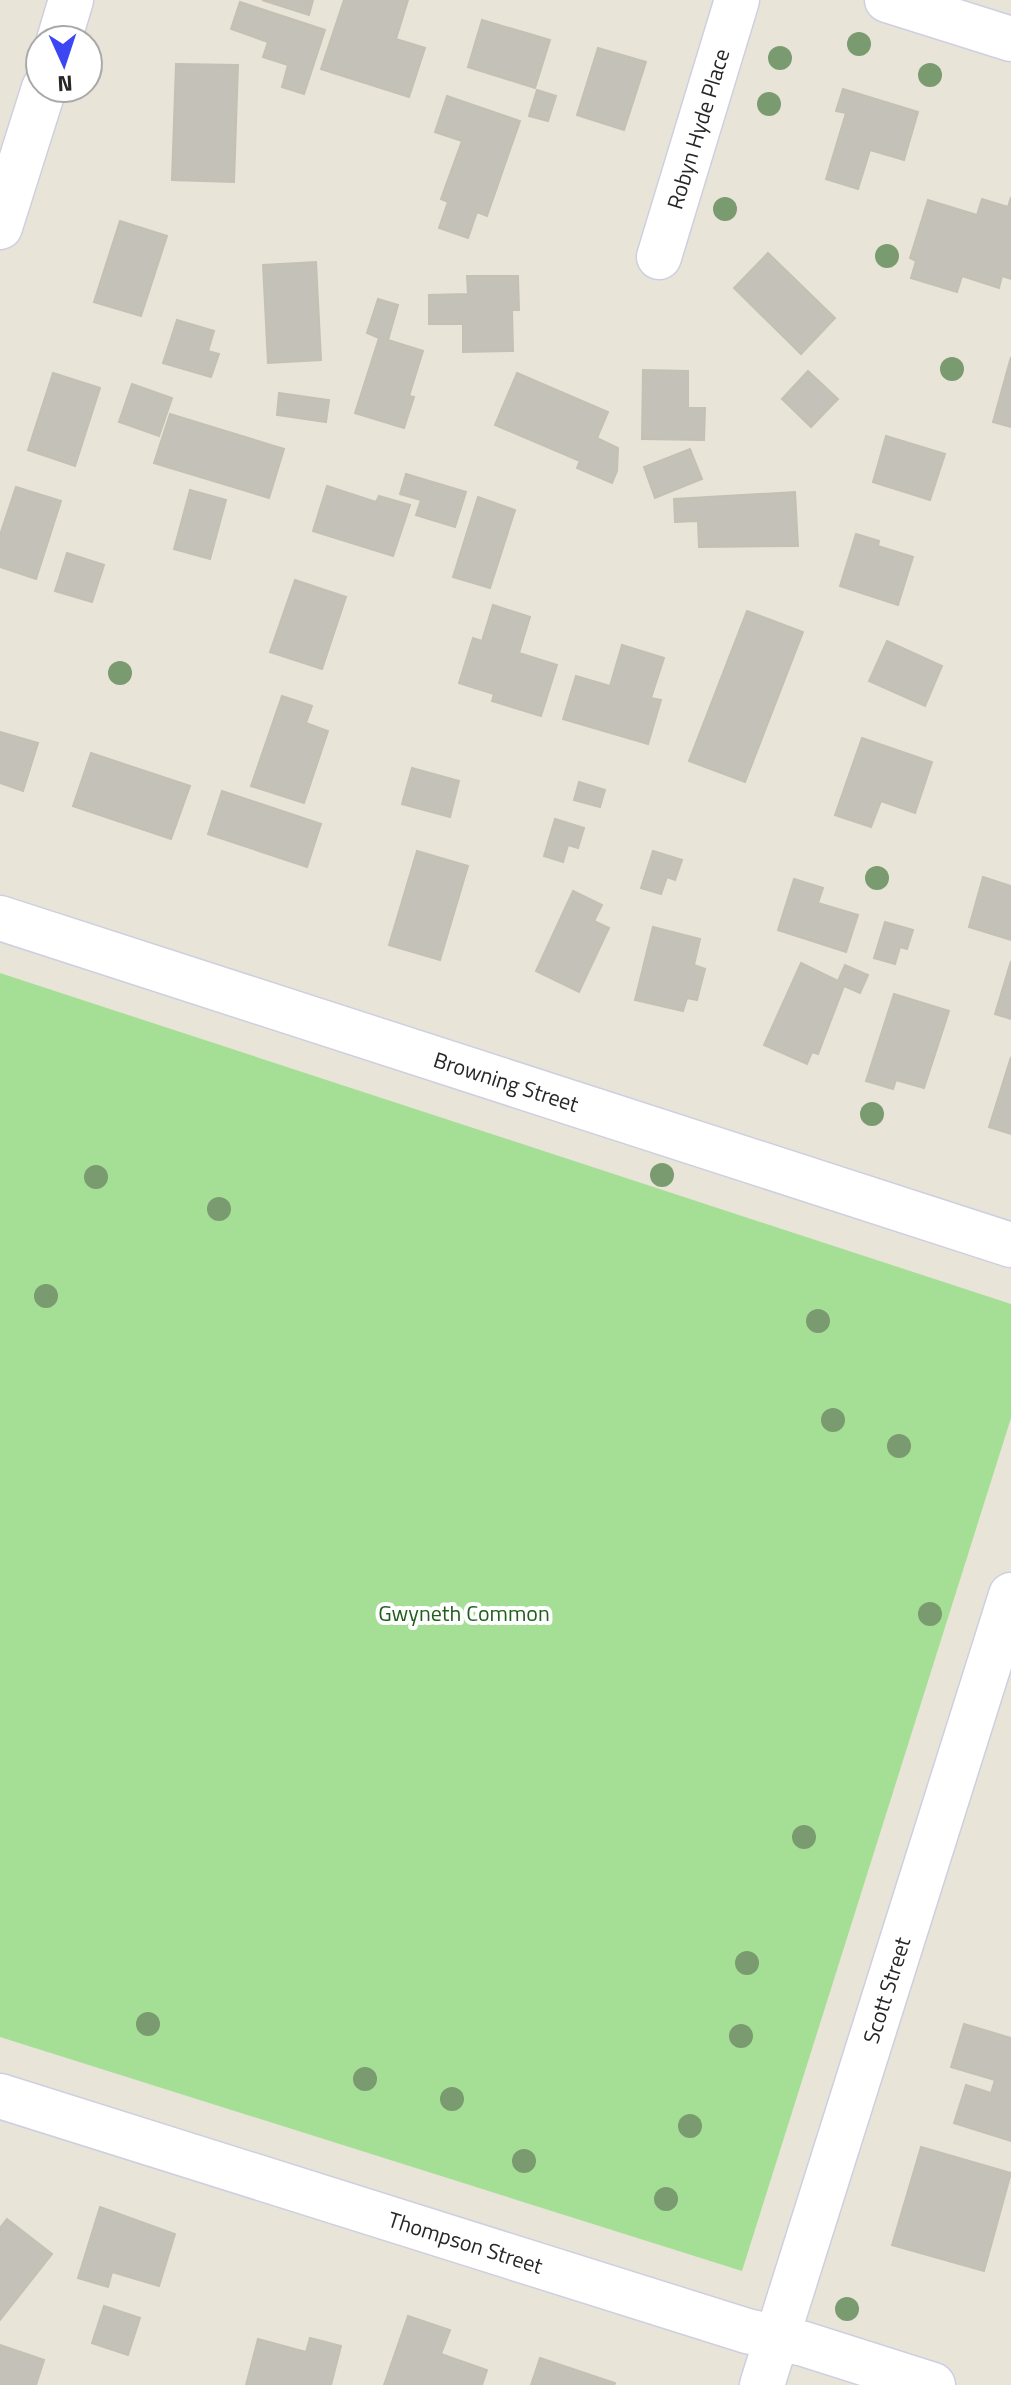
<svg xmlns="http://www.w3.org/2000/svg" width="1011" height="2385" viewBox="0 0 1011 2385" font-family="'Titillium Web',sans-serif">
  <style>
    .green { fill: #a5df96 }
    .building { fill: #c4c1b8; stroke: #c4c0b3; stroke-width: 2 }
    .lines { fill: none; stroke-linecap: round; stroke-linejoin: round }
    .minor-casing { stroke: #cecfe0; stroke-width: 47 }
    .minor { stroke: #fff; stroke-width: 44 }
    .tree { fill: #7a9b70 }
    .labels { text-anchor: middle; stroke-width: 8; stroke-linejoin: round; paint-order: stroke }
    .street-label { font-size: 22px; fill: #272727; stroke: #fff }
    .park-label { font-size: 22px; fill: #205f1b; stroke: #fff }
  </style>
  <rect width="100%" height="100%" fill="#e9e4d8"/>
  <path class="green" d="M0 973 1011 1304V1418L742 2271 0 2037Z"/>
  <g class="building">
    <path d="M262 0H313L309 15Z"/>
    <path d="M344 0H408L396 39 425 48 409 97 321 69Z"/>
    <path d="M240 2 325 30 304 94 282 87 288 65 263 57 268 42 231 29Z"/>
    <path d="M482 20 550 40 535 88 468 67Z"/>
    <path d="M598 48 646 62 624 130 577 115Z"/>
    <path d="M176 64 238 65 234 182 172 180Z"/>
    <path d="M843 89 918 112 904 160 870 150 858 189 826 179 846 113 836 111Z"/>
    <path d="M537 90 556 96 548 121 529 116Z"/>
    <path d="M447 96 520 121 487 216 477 212 468 238 439 228 448 202 441 199 462 141 435 132Z"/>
    <path d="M1011 197V279L1002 276 999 288 962 276 957 292 911 278 916 261 910 258 928 200 977 215 982 199 1008 207Z"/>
    <path d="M120 221 167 236 141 316 94 302Z"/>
    <path d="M768 253 835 318 801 354 734 288Z"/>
    <path d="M316 262 321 360 268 363 263 265Z"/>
    <path d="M467 276H518L519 310H512L513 351 463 352V324H429V295L468 294Z"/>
    <path d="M378 299 398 305 388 340 423 351 409 396 414 397 404 428 355 413 379 338 367 333Z"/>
    <path d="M177 320 214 331 208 351 219 354 211 377 163 363Z"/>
    <path d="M1011 357V427L993 422Z"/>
    <path d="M643 370 688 371V408H705L704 440 642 439Z"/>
    <path d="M808 371 838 399 811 427 782 399Z"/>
    <path d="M53 373 100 388 75 466 28 450Z"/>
    <path d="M517 373 608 412 597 438 618 448 617 471 612 483 577 468 580 461 495 425Z"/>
    <path d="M132 384 172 398 159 436 119 422Z"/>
    <path d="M279 393 329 400 326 422 277 415Z"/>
    <path d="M170 414 284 449 269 498 154 463Z"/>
    <path d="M886 436 945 454 930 500 873 482Z"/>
    <path d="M690 449 702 479 655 498 644 467Z"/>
    <path d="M406 474 466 492 455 527 416 515 421 500 400 494Z"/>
    <path d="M327 486 376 502 379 496 410 505 393 556 313 531Z"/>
    <path d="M16 487 61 501 36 579 0 567V535Z"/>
    <path d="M190 490 226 500 210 559 174 549Z"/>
    <path d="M795 492 798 546 699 547 698 521 675 522 674 499Z"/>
    <path d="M478 497 515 510 490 588 453 577Z"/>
    <path d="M856 534 879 541 878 546 913 557 898 605 840 586Z"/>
    <path d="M67 553 104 565 92 602 55 591Z"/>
    <path d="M295 580 346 597 322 669 270 652Z"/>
    <path d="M493 605 530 617 519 653 557 665 541 716 492 701 494 694 459 683 473 638 482 641Z"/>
    <path d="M747 611 803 632 745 782 689 761Z"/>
    <path d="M887 641 942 666 925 706 869 681Z"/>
    <path d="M622 645 664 658 651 698 661 700 648 744 563 719 576 676 610 686Z"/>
    <path d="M282 696 312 706 306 723 328 731 304 803 251 786Z"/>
    <path d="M0 732 38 743 23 791 0 783Z"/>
    <path d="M862 738 932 762 915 813 881 801 871 827 835 815Z"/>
    <path d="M91 753 190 786 171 839 73 806Z"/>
    <path d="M412 768 459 781 450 817 402 804Z"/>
    <path d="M579 782 605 790 600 807 574 800Z"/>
    <path d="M222 791 321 824 307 867 208 834Z"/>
    <path d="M555 819 584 828 578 848 568 845 563 862 544 856Z"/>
    <path d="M417 851 468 866 440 960 389 945Z"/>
    <path d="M653 851 682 860 675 880 667 877 661 894 641 888Z"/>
    <path d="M983 877 1011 886V940L969 927Z"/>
    <path d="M794 879 823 888 818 903 858 915 846 952 778 930Z"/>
    <path d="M573 891 602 905 594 921 609 928 579 992 536 971Z"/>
    <path d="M885 922 913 930 907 949 900 947 895 964 874 958Z"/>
    <path d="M653 927 700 939 694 965 705 969 697 1000 687 998 683 1011 635 1000Z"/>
    <path d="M1011 961V1019L995 1014Z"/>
    <path d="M801 963 838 981 845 965 868 975 860 993 844 986 818 1054 812 1052 807 1064 764 1045Z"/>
    <path d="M894 994 949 1011 924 1088 896 1080 893 1089 866 1081Z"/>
    <path d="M1011 1057V1134L989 1127Z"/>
    <path d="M964 2024 1011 2038V2141L954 2123 966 2085 991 2093 995 2080 951 2067Z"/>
    <path d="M921 2147 1011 2173 984 2271 892 2245Z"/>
    <path d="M100 2207 175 2234 159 2286 112 2272 108 2287 78 2278Z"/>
    <path d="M7 2219 52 2254 0 2320V2228Z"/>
    <path d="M104 2306 140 2318 128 2355 92 2343Z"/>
    <path d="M408 2316 450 2330 441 2354 487 2370 482 2385H384Z"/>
    <path d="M310 2338 341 2346 331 2385H246L258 2339 306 2352Z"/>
    <path d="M0 2345 44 2360 36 2385H0Z"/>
    <path d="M540 2358 615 2383 614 2385H531Z"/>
  </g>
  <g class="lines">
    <g class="minor-casing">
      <g id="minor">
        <path d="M887 0 1011 39"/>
        <path d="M59 40 71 0"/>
        <path d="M0 227 44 88"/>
        <path id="s1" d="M659 257 737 0"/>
        <path id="s2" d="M0 918 1011 1245"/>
        <path id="s3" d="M0 2096 747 2331 804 2344 933 2385"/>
        <path id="s4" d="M762 2385 1011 1595"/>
      </g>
    </g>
    <use href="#minor" class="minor"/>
  </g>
  <g class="tree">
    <circle cx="859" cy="44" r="12"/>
    <circle cx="780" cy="58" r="12"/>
    <circle cx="930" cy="75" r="12"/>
    <circle cx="769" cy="104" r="12"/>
    <circle cx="725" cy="209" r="12"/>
    <circle cx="887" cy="256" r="12"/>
    <circle cx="952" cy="369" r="12"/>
    <circle cx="120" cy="673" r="12"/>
    <circle cx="877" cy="878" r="12"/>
    <circle cx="872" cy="1114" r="12"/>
    <circle cx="662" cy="1175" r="12"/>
    <circle cx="96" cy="1177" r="12"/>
    <circle cx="219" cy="1209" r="12"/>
    <circle cx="46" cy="1296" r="12"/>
    <circle cx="818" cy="1321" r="12"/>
    <circle cx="833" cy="1420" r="12"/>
    <circle cx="899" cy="1446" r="12"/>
    <circle cx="930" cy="1614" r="12"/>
    <circle cx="804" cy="1837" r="12"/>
    <circle cx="747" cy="1963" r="12"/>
    <circle cx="148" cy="2024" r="12"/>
    <circle cx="741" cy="2036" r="12"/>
    <circle cx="365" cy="2079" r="12"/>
    <circle cx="452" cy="2099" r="12"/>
    <circle cx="690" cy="2126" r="12"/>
    <circle cx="524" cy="2161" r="12"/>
    <circle cx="666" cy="2199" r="12"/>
    <circle cx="847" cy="2309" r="12"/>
  </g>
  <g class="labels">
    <g class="street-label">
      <text dy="8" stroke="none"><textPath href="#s1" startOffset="134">Robyn Hyde Place</textPath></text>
      <text dy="8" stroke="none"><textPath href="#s2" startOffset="532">Browning Street</textPath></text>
      <text dy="8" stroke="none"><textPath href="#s4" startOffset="414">Scott Street</textPath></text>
      <text dy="8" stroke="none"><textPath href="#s3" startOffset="488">Thompson Street</textPath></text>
    </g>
    <g class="park-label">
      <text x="464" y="1621">Gwyneth Common</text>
    </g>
  </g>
  <g transform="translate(64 64) rotate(177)"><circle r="38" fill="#ffffff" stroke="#a9a9a9" stroke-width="2"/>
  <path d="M0-6L14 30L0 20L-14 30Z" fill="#3c46f2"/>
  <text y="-12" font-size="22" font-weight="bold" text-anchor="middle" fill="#272727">N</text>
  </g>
</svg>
